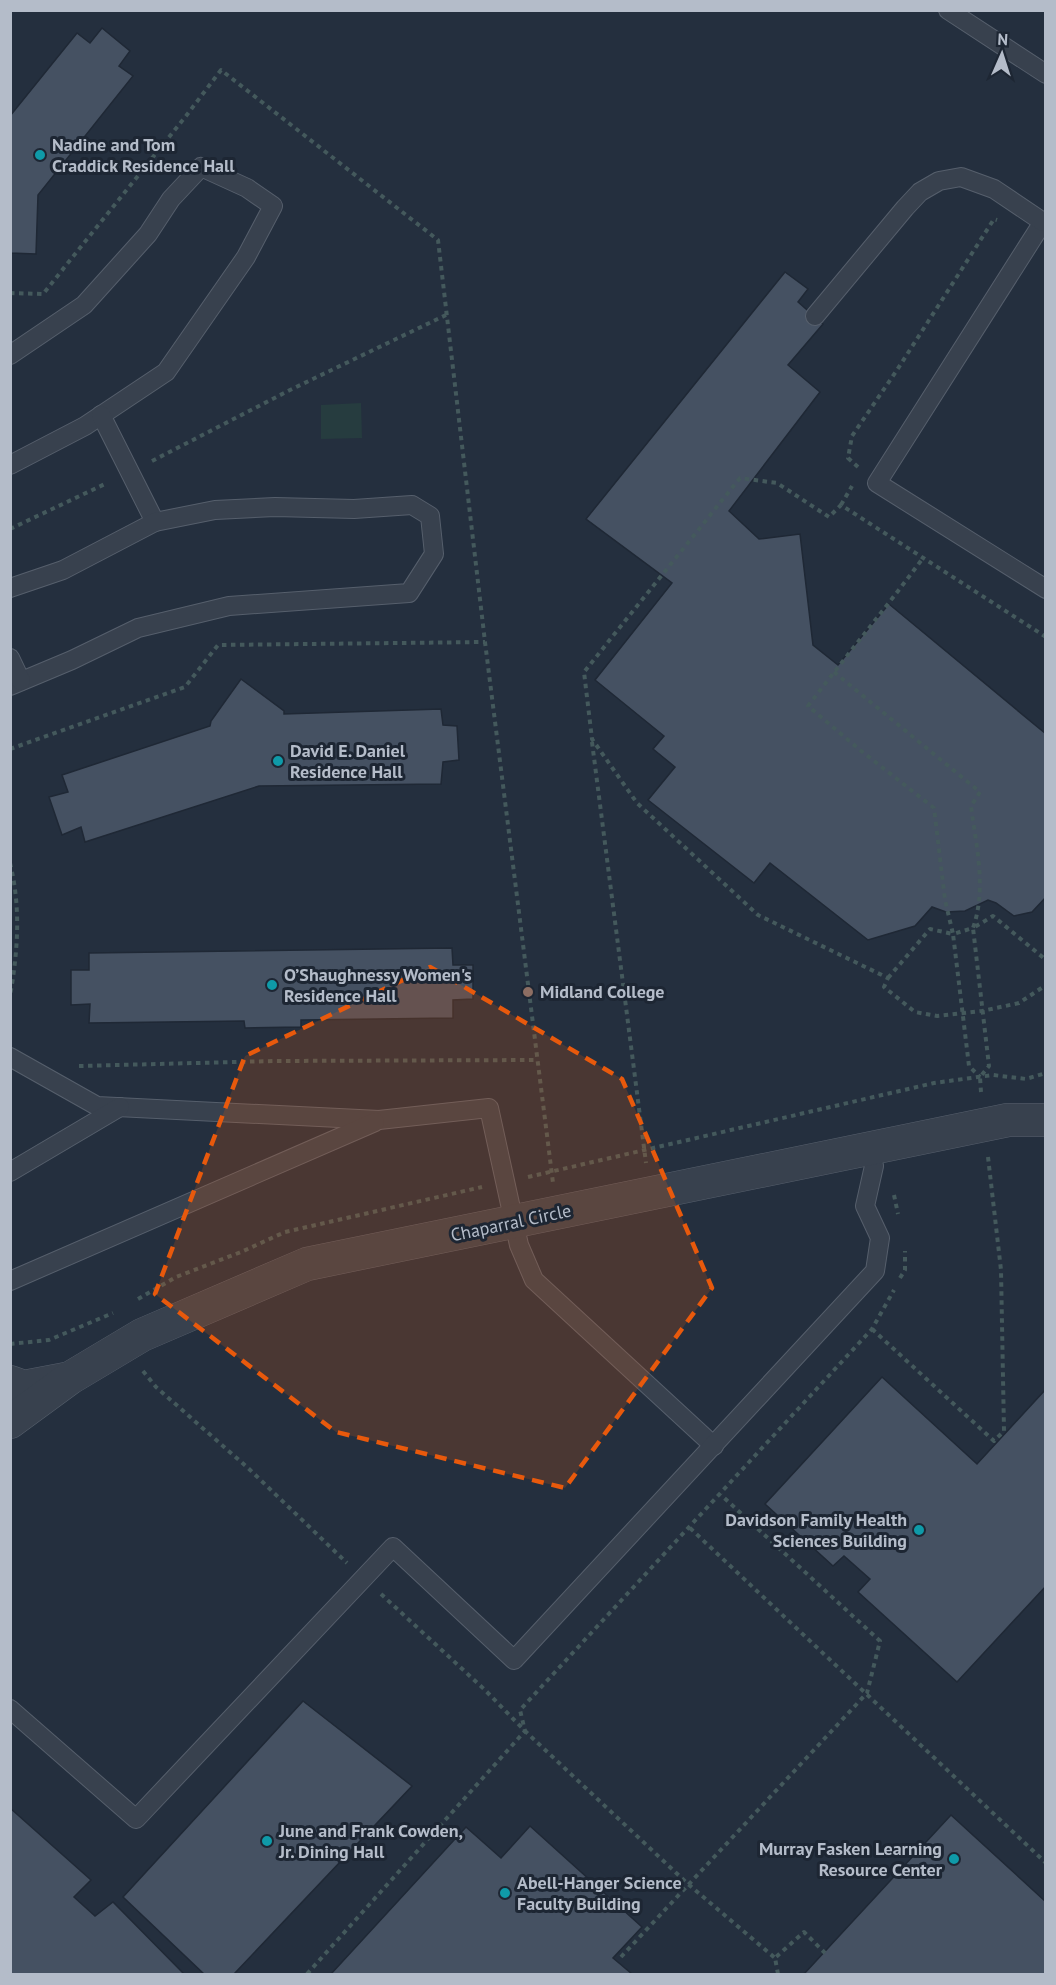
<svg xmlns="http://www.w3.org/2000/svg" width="1056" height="1985" viewBox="0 0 1056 1985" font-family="'PT Sans',sans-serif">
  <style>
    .pitch { fill: #263c3f }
    .building { fill: #455162; stroke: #1f2835; stroke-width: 1.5 }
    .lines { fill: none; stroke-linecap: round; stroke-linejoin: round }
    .lane-casing { stroke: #565f6c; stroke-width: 20 }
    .street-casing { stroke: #565f6c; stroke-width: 34 }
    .path { stroke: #44595c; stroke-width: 4; stroke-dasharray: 4.5 4.5; stroke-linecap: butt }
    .lane { stroke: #38414e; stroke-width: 18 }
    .street { stroke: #38414e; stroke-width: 33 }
    .marked { fill: #e8590c; fill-opacity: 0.2; stroke: #e8590c; stroke-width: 4.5; stroke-dasharray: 12 8; stroke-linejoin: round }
    .culture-dot { fill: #0f9aa8; stroke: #1d2633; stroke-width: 2 }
    .education-dot { fill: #8d6e63; stroke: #1d2633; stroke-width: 2 }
    .labels { text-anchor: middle; stroke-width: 6; stroke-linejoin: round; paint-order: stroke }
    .poi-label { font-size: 18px; font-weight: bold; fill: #b4bcc9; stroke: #1d2633; text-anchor: start }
    .street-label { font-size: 18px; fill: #b4bcc9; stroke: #1d2633 }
  </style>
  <rect width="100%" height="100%" fill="#242f3e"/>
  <path class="pitch" d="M361 403 362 438 321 439V405Z"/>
  <g class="building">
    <path d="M102 28 130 51 119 66 133 76 38 195 36 254 10 253V116L77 33 90 43Z"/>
    <path d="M785 272 808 289 798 302 823 324 788 365 820 392 729 511 759 539 800 534 813 645 838 665 889 604 1046 734V897L1032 912 1014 916 996 903 988 900 965 911 946 912 932 907 915 926 868 940 770 863 754 883 648 800 675 767 653 749 664 736 595 680 672 583 586 519Z"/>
    <path d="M241 679 284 711V714L441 709 443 725 457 726 459 760 443 762 441 784 259 786 85 842 81 827 62 835 49 797 68 792 62 775 210 726 211 721Z"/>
    <path d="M452 948 453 965H473V999L453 1000V1018L301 1020V1027L245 1028 244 1021 89 1023 90 1004 71 1005V970H89V953Z"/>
    <path d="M882 1377 977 1464 1046 1389V1586L957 1682 858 1592 870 1579 844 1556 833 1566 765 1504Z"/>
    <path d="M303 1701 412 1786 234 1974H204L123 1897Z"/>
    <path d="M10 1808 91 1880 74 1897 95 1916 113 1902 184 1974H10Z"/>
    <path d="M951 1815 1046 1902V1974H804Z"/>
    <path d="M530 1826 642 1927 613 1958 632 1974H331L466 1827 501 1858Z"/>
  </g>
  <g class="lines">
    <g class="lane-casing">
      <g id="lane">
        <path d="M948 10 1046 74"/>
        <path d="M1046 224 1043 222 877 483 1046 589"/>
        <path d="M815 316 905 208 920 192 939 181 961 177 994 189 1043 222"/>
        <path d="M10 355 84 305 148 234 171 199 201 167 247 188 273 206 246 257 166 372 85 426 10 465"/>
        <path d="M101 415 155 522"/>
        <path d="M10 588 63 570 155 522 215 510 275 507 354 509 412 505 430 516 434 554 409 593 229 606 138 628 72 660 10 686"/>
        <path d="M10 658 21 681"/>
        <path d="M10 1057 97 1106 379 1120 489 1108 519 1245 534 1280 714 1446"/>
        <path d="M10 1172 120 1107"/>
        <path d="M10 1281 375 1122"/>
        <path d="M10 1709 136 1819 393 1547 514 1660 875 1271 880 1238 865 1206 874 1166 870 1148"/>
      </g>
    </g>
    <g class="street-casing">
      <g id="street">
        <path d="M10 1382 24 1387 66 1379"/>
        <path d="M10 1422 70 1378 142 1335 307 1264 1008 1120H1046"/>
      </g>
    </g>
    <g class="path">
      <path d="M10 293 43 294 186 116 221 70 438 240 485 642 553 1183"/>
      <path d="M152 461 290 390 446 315"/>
      <path d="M858 467 848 458 852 436 897 370 994 219 997 220"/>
      <path d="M841 505 852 486"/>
      <path d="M10 529 107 483"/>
      <path d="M1046 637 841 505 829 517 777 483 740 478 584 672 592 739 637 803 758 915 888 978 884 987 915 1012 937 1016 982 1011 1019 1003 1046 985"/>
      <path d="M834 672 980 792 971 806C976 846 987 888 973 928L953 934 945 900 934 808 860 750 808 706C846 656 886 608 923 558"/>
      <path d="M592 742 646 1163"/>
      <path d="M10 749 185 687 218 645 485 642"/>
      <path d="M10 863C21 907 18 951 10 996"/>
      <path d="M888 978 930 929 953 934 969 1066 980 1077"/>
      <path d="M79 1066 274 1061 537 1060"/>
      <path d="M981 1092 980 1077 989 1066 973 928 993 916 1046 960"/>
      <path d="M528 1177 934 1083 993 1075 1026 1079 1046 1073"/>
      <path d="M894 1195 898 1214"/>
      <path d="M900 1278 905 1270V1251"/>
      <path d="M138 1299 176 1277 241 1252 285 1232 482 1187"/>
      <path d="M872 1329 994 1441 1004 1431 1001 1270 988 1157"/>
      <path d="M10 1344 49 1340 113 1313"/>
      <path d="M143 1371 156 1387 248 1468 347 1563"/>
      <path d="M690 1528 1046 1863"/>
      <path d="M381 1594 485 1690 525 1731 688 1884 775 1958"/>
      <path d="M621 1957 867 1693 880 1641 721 1495"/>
      <path d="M307 1974 525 1731 520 1710 872 1329 894 1290"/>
      <path d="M778 1974 775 1958 804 1932 825 1953"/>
    </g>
    <use href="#lane" class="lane"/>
    <use href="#street" class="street"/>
  </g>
  <path class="marked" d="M430 967 622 1079 712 1288 565 1488 336 1432 155 1294 245 1056Z"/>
  <g class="culture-dot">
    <circle cx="40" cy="155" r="6"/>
    <circle cx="278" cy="761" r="6"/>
    <circle cx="272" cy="985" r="6"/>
    <circle cx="919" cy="1530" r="6"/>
    <circle cx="267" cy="1841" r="6"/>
    <circle cx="954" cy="1859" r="6"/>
    <circle cx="505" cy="1893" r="6"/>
  </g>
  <circle class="education-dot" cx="528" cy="992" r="6"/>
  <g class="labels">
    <g class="poi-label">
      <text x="52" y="151">Nadine and Tom<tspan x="52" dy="21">Craddick Residence Hall</tspan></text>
      <text x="290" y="757">David E. Daniel<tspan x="290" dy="21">Residence Hall</tspan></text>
      <text x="284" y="981">O’Shaughnessy Women's<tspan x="284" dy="21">Residence Hall</tspan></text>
      <text x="540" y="998">Midland College</text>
      <text x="907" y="1526" text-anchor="end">Davidson Family Health<tspan x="907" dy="21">Sciences Building</tspan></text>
      <text x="279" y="1837">June and Frank Cowden,<tspan x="279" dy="21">Jr. Dining Hall</tspan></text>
      <text x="942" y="1855" text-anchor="end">Murray Fasken Learning<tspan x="942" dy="21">Resource Center</tspan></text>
      <text x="517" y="1889">Abell-Hanger Science<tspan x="517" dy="21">Faculty Building</tspan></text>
    </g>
    <g class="street-label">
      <text transform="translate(511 1223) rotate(-12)" y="6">Chaparral Circle</text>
    </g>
  </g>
  <rect width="1056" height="1985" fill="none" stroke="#b4bcc9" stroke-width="24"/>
  <g transform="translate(1002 54) rotate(3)" stroke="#1d2633" stroke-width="4.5" paint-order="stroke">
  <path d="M0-4.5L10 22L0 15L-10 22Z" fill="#b4bcc9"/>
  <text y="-9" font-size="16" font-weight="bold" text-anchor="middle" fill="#b4bcc9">N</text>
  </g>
</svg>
